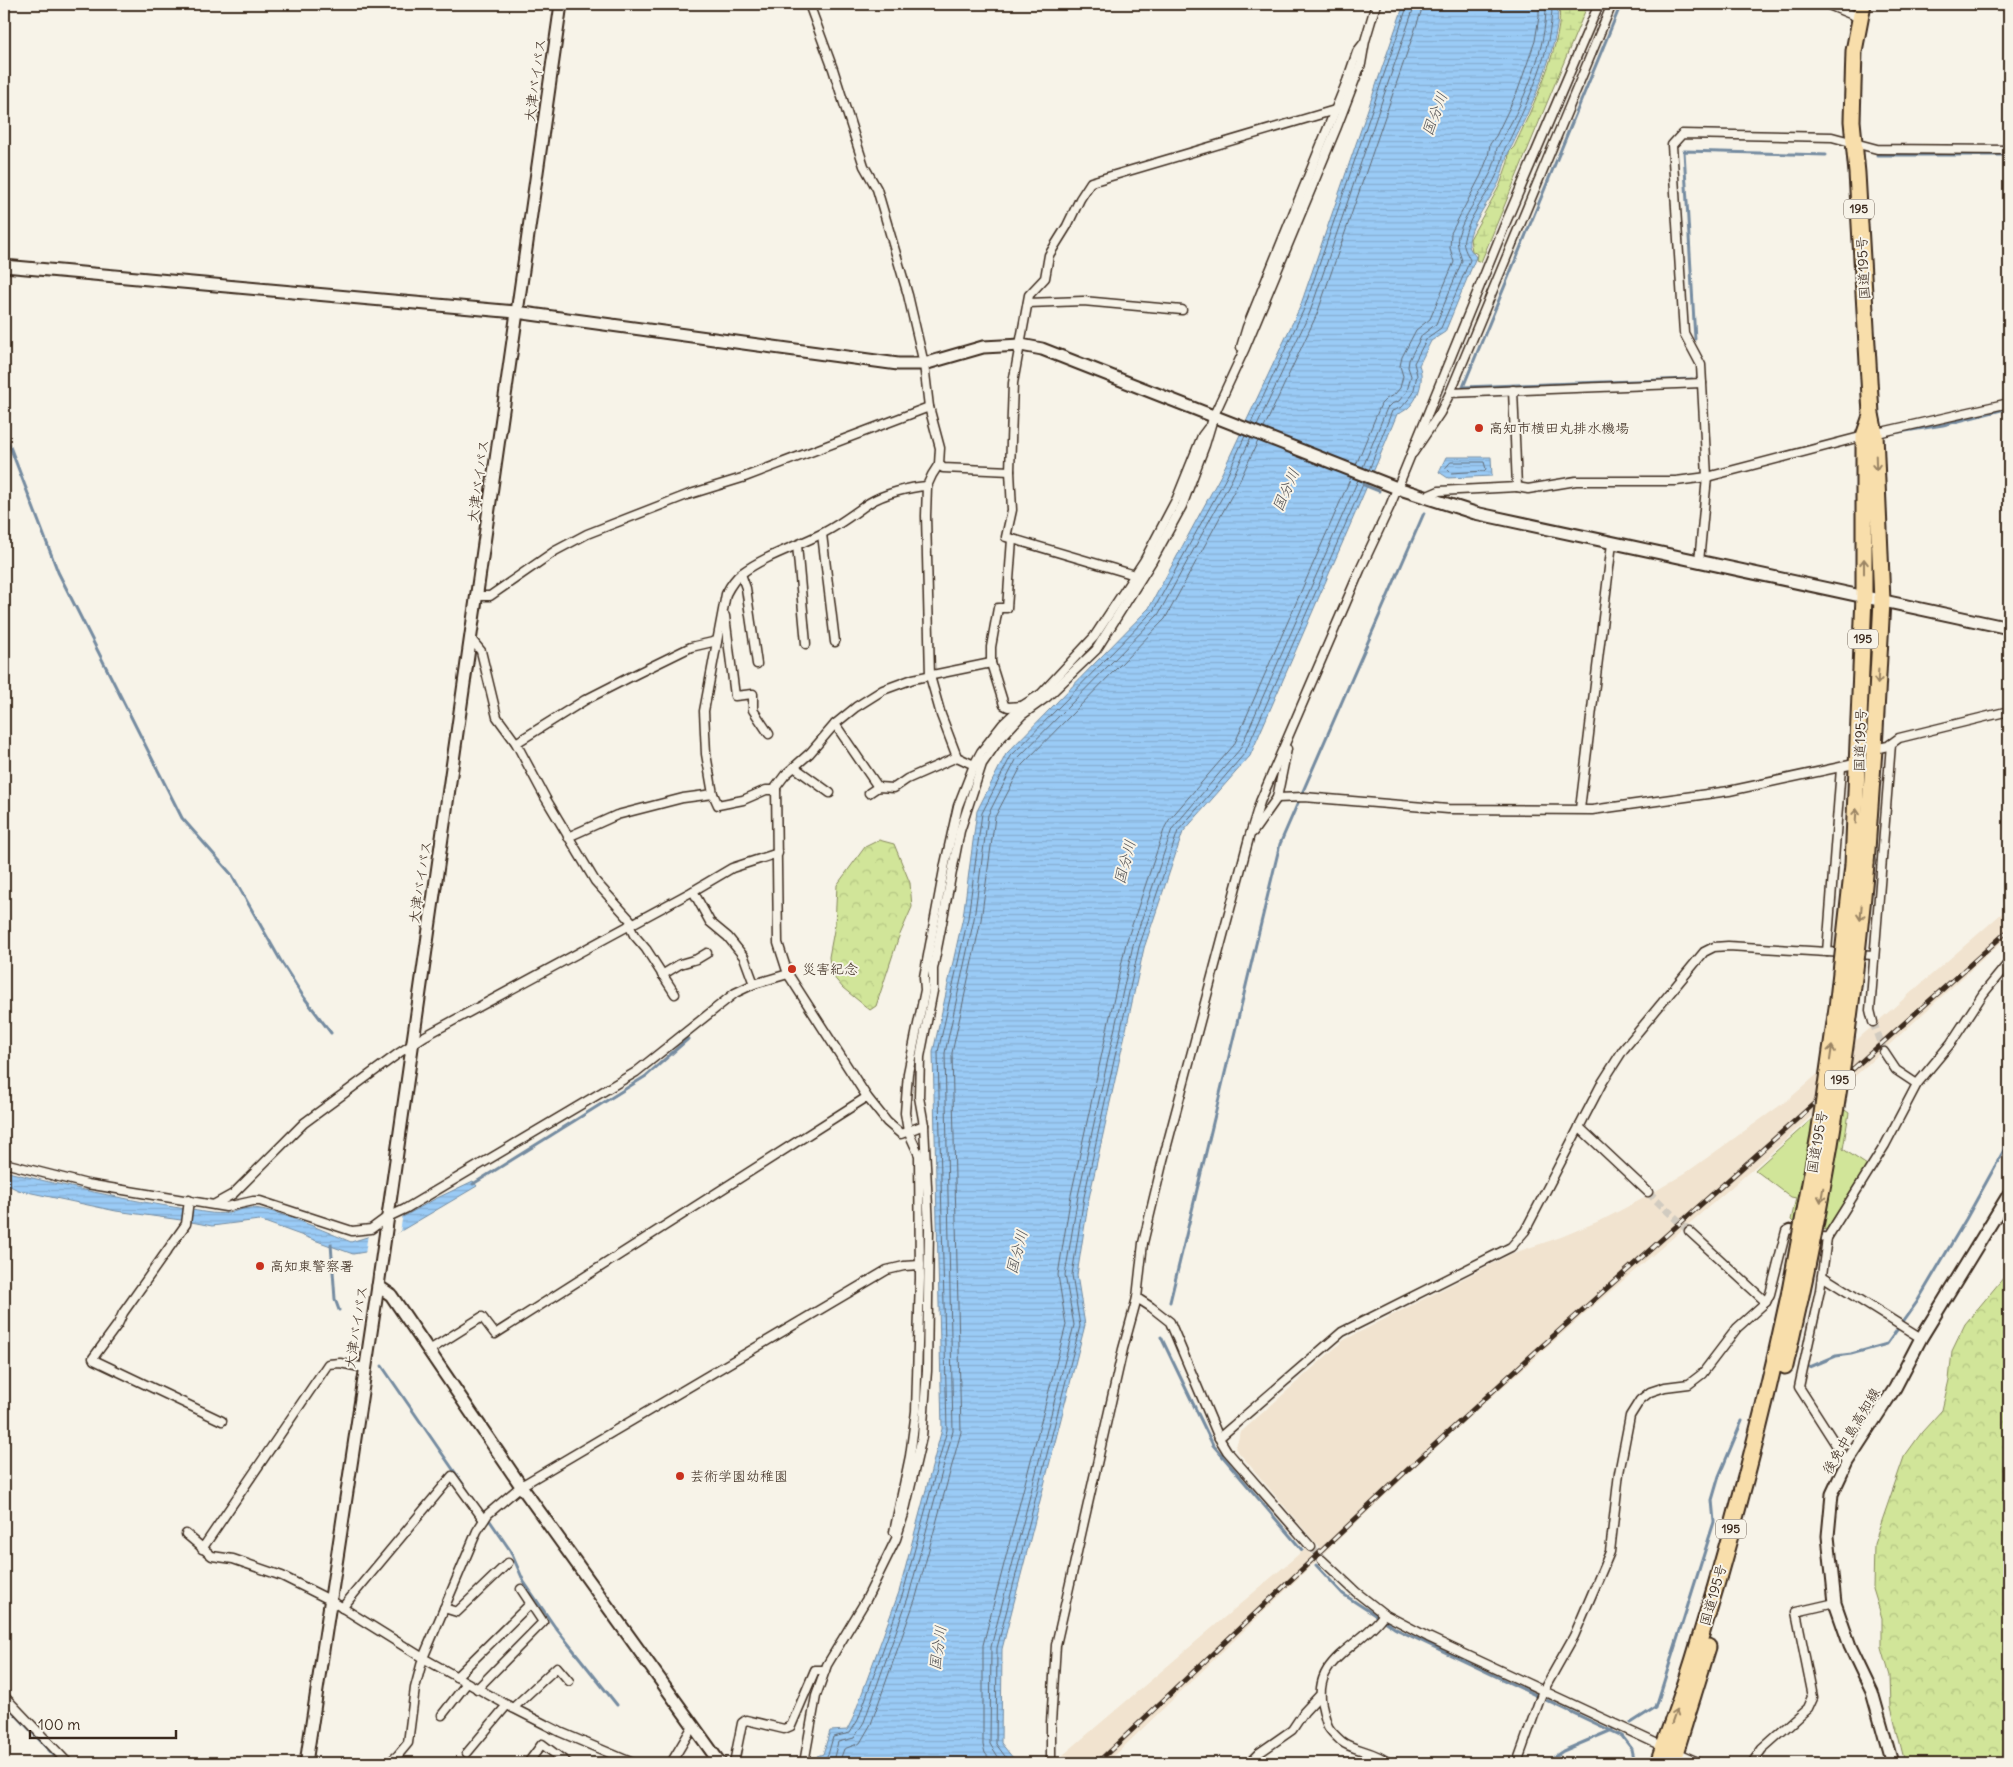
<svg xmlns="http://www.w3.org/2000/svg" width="2013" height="1767" viewBox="0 0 2013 1767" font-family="Delius,'Klee One',sans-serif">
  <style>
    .built { fill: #f1e3cf }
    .green { fill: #d1e599; stroke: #86885c }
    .forest { fill: url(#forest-crowns); stroke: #86885c }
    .wetland { fill: url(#wetland-marsh); stroke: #86885c }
    .water { fill: url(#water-rules); stroke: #748ba0 }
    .pier { fill: #f7f3e8 }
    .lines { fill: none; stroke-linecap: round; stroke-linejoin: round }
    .shore { stroke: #616a74; stroke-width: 1 }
    .stream { stroke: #748ba0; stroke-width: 3 }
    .street-tunnel { stroke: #d1cbc0; stroke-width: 8; stroke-dasharray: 8 4; stroke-linecap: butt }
    .street-casing { stroke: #3b2a1e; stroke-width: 11 }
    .secondary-casing { stroke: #3b2a1e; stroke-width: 15 }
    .highway-casing { stroke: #3b2a1e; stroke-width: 19 }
    .street { stroke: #f7f3e8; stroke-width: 8 }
    .secondary { stroke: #f7f3e8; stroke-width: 11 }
    .highway { stroke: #f8deab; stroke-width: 15 }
    .rail-casing { stroke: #3b2a1e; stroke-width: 5 }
    .rail { stroke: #f7f3e8; stroke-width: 3; stroke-dasharray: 9; stroke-linecap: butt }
    .highway-bridge-casing { stroke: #3b2a1e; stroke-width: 19; stroke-linecap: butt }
    .highway-bridge { stroke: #f8deab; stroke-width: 15 }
    .oneway { stroke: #9a8464 }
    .poi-dot { fill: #c8321e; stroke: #f7f3e8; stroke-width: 2 }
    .labels { text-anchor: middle; stroke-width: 4; stroke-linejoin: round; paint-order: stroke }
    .shield { fill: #f7f3e8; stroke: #73665b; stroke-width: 1 }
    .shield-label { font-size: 12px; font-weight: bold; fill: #3b2a1e }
    .street-label { font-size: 14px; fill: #3b2a1e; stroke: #f7f3e8 }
    .poi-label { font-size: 14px; fill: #3b2a1e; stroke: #f7f3e8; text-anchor: start }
    .water-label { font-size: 15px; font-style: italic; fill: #535254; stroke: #f7f3e8 }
  </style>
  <defs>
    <pattern id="forest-crowns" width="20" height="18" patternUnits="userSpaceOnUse" patternTransform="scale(1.25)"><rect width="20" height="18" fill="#d1e599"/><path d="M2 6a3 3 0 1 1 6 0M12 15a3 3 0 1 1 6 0" fill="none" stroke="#b4c583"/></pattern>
    <pattern id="wetland-marsh" width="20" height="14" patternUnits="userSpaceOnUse" patternTransform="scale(1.25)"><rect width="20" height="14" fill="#d1e599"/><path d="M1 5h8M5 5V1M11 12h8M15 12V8" fill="none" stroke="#b4c583"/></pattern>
    <pattern id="water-rules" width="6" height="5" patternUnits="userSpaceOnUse" patternTransform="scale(1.25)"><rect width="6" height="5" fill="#9acbf6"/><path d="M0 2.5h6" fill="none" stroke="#86aed2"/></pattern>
  </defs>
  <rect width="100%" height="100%" fill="#f7f3e8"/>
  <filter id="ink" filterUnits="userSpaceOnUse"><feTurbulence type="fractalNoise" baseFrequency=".02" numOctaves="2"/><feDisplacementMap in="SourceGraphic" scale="10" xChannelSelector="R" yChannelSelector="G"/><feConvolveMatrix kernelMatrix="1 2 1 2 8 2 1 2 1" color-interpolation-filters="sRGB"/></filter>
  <g filter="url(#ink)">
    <g class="built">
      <path d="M2009 907V935L1770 1154 1582 1316 1446 1438 1324 1553 1235 1448 1241 1432 1344 1340 1511 1254 1561 1237 1604 1219 1644 1198 1687 1172 1789 1099Z"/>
      <path d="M1306 1548 1316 1561 1110 1760V1763H1056V1761Z"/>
    </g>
    <path class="green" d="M1832 1101 1849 1113 1843 1149 1867 1165 1826 1230 1793 1222 1791 1220 1796 1198 1791 1197 1755 1170Z"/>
    <g class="forest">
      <path d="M879 840 894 844 910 883 912 907 898 939 876 1006 870 1010 843 988 831 974 829 957 835 925 837 885 865 847Z"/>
      <path d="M2009 1271V1763H1905L1891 1707 1890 1676 1882 1648V1618L1873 1589 1874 1544 1904 1457 1922 1432 1942 1410 1949 1380 1952 1351 1965 1324Z"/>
    </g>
    <path class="wetland" d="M1558 4H1588L1481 262 1476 260 1477 254 1472 251 1470 239 1500 185 1508 162 1509 152 1514 147C1528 117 1568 34 1558 4Z"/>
    <g class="water">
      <path d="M1404 4H1557C1564 39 1528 113 1512 146 1507 153 1503 171 1499 182 1491 199 1471 223 1469 241 1468 249 1472 251 1476 257L1445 332 1431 341 1419 365C1426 382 1416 409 1397 414L1377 463 1250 756 1183 832 1144 948 1089 1198 1077 1275 1085 1325 1002 1649 1001 1743 1013 1758V1763H816L817 1756 823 1754 830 1731 847 1730 853 1718 899 1592 942 1429 933 1052 963 917 977 811 1006 754 1149 608 1222 473 1300 307Z"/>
      <path d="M1446 457H1491L1492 476 1448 478 1439 472Z"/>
      <path d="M4 1171C64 1186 125 1200 186 1209 200 1211 214 1215 228 1213 235 1212 243 1208 250 1208 272 1207 329 1233 351 1242L367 1237 435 1199 473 1181 477 1186 365 1252 353 1254 259 1220 212 1226 181 1220 116 1211 18 1190 4 1183Z"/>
    </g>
    <path class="pier" d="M403 1214 400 1232 365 1254 368 1234Z"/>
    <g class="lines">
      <g class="shore">
        <path d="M1251 423 1304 309 1408 4"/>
        <path d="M1257 426 1310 312 1415 4"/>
        <path d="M1264 428 1317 314 1421 12 1422 4"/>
        <path d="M1451 462H1484L1486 469 1484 471 1451 473 1446 468Z"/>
        <path d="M1356 465 1381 404 1386 399 1395 394 1400 388 1403 376 1400 366 1402 357 1416 330 1430 319 1454 262 1450 248 1451 233 1481 175 1488 157 1490 144 1496 136 1518 90 1535 41 1539 17V4"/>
        <path d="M1363 467 1387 408 1391 404 1399 401 1407 391 1411 376 1408 367 1409 360 1422 335 1436 324 1462 261C1460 253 1456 245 1458 236 1464 215 1479 197 1488 178 1491 173 1493 167 1495 161 1497 156 1495 151 1498 146 1522 106 1547 51 1546 4"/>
        <path d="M1369 470 1392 411 1402 407 1413 394 1417 375 1414 363 1427 338 1441 328 1470 260C1467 253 1462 247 1464 238 1469 213 1495 188 1502 161 1504 153 1503 150 1508 143 1529 99 1552 53 1552 4"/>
        <path d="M821 1763 822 1760 828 1755 833 1737 850 1733 858 1720 903 1593 947 1430 938 1052 968 918 982 813 1011 756 1153 611 1227 476 1245 436"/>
        <path d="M829 1763 834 1757 838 1742 854 1738 864 1722 909 1595 953 1431 945 1053 974 919 988 815 1016 760 1158 615 1232 479 1251 438"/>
        <path d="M839 1763 844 1749 860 1743 871 1724 916 1597 961 1432 952 1053 981 920 995 817 1022 765 1165 619 1239 482 1258 441"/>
        <path d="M993 1763 985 1753 983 1745V1645L1066 1325 1058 1275 1071 1195 1126 943 1165 827 1169 820 1234 745 1351 477"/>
        <path d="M1002 1763 990 1744 991 1647 1074 1325 1065 1275 1078 1196 1133 945 1172 829 1240 749 1358 480"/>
        <path d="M1008 1763 1007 1759 996 1744 997 1648 1080 1326 1072 1275 1084 1197 1139 947 1178 831 1245 753 1364 482"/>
      </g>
      <g class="stream">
        <path d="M1621 4 1463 387 1692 379"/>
        <path d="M1877 155H2009"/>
        <path d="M1695 339 1684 151 1826 155"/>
        <path d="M4 431 58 572 182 818 232 875 282 963 303 996 331 1033"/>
        <path d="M1893 433 1943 425 2009 408"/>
        <path d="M1364 485 1379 491"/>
        <path d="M473 1184 646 1076 688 1039"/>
        <path d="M331 1244 335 1299 339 1310"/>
        <path d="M1170 1302 1280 844 1424 513"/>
        <path d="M1161 1337 1213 1445 1302 1550"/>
        <path d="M382 1366 474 1500"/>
        <path d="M1810 1367 1836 1356 1851 1354 1887 1344 1917 1302 1966 1219 2009 1141"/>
        <path d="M490 1521 510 1550 524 1582 555 1627 617 1705"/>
        <path d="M1316 1565 1343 1594 1396 1629 1622 1736 1632 1749 1635 1763"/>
        <path d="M4 1702 61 1763"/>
        <path d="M1631 1723 1656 1707 1714 1522 1712 1500 1719 1476 1742 1421"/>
        <path d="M1545 1763 1563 1751 1612 1730"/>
      </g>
      <g class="street-tunnel">
        <path d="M1873 1022 1884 1052"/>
        <path d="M1648 1192 1689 1231"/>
        <path d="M1311 1547 1322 1560"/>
      </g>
      <g class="street-casing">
        <g id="street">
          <path d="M809 4 833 69 864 166 877 189 908 295 924 364 929 407 940 448 939 464 932 475 927 486 926 516 930 676 941 715 957 757 974 765"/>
          <path d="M1612 4 1450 393 1702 383"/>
          <path d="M1826 4 1860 18"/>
          <path d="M1028 303 1083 301 1182 310"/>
          <path d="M1241 347 1247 327 1347 81 1357 52 1364 43"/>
          <path d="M1413 453 1440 413 1450 393"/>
          <path d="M939 464 943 468 1010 471"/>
          <path d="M1517 487 1528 489 1576 481H1676L1707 477 1864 436 2009 403"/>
          <path d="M1425 497 1439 491 1517 487 1513 390"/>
          <path d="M822 534 835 642"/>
          <path d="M797 545 806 644"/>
          <path d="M1699 562 1707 477 1701 365 1684 333 1672 145 1682 134 1832 137 1877 149 2009 150"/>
          <path d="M741 574 746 588 757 664"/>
          <path d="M1135 575 1006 537 1012 510 1010 471 1013 383 1029 295 1045 278 1049 255 1067 226 1080 199 1091 182 1335 110"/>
          <path d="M477 596H490L555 551 587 534 687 495 742 478 929 407"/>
          <path d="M725 616 735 696 753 694V710L769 734"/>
          <path d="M471 639 481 651 497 717 516 743 546 799 595 881 633 923"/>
          <path d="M991 663V647L998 608H1007L1012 539"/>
          <path d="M835 724 878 787"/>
          <path d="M516 743 585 700 636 674 691 647 717 641"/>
          <path d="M1287 749 1277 798 1304 797 1448 809 1592 810 1729 791 1859 763"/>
          <path d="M1874 749 1888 746 1899 738 2009 711"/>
          <path d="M794 767 830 793"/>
          <path d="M869 793 878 787 894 788 907 779 957 757"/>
          <path d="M713 794 718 805 743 800 766 790H776"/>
          <path d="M1580 809 1612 543"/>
          <path d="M1253 832 1277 798"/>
          <path d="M568 837 617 815 683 798 713 794 706 754 704 711 726 594C730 586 734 579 742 573 765 556 795 547 821 534 838 526 853 514 869 503 883 494 910 487 927 486"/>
          <path d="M693 891 710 922 728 937 744 957 754 984"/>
          <path d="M629 925 634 935 646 949 675 994"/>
          <path d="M1827 952 1841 768"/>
          <path d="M1856 954 1874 955"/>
          <path d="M662 975 680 964 697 959 707 953"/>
          <path d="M1873 1022 1870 1010 1871 999 1891 744"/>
          <path d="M1884 1052 1896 1070 1917 1084"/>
          <path d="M924 1125 901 1134 887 1122 867 1097 788 974 778 943 776 787 785 775 810 753 835 724 856 707 883 690 913 679 991 663 1004 705 1008 707 1022 706"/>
          <path d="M1579 1127 1648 1192"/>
          <path d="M4 1163 87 1184 226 1207 253 1201H260L352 1231 371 1229 386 1218 405 1209 636 1072 735 993 754 984 788 974"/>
          <path d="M189 1200 186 1224 123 1313 118 1324 93 1358 94 1360 222 1421"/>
          <path d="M215 1204 233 1194 304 1123 399 1053 425 1036 693 891 732 868 778 853"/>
          <path d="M1689 1231 1766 1302"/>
          <path d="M1822 1276 1921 1338"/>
          <path d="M1137 1298 1151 1307 1170 1322 1219 1438 1227 1451 1311 1547"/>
          <path d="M428 1351 482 1317 495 1334 867 1097"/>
          <path d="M1219 1438 1342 1332 1511 1247 1525 1231 1602 1083 1623 1050 1704 952 1714 947 1728 946 1844 953"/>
          <path d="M1847 1462 1799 1387 1820 1290 1827 1238 1885 1145 1917 1084 1951 1043 1983 994 2009 962"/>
          <path d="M894 1532 910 1456 916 1411 920 1278 919 1155 908 1131 905 1113 908 1073 925 990 924 977 945 864 958 806 974 765 981 752 1003 724 1022 706 1041 694 1094 637 1144 561 1177 498 1202 436 1208 428"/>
          <path d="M186 1534 212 1556 233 1559 282 1576 330 1600 423 1658 507 1705 560 1732 633 1763"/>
          <path d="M202 1549 328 1364 340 1363 365 1368"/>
          <path d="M1322 1560 1356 1592 1384 1614 1428 1637 1664 1747"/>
          <path d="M342 1608 452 1476 484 1520"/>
          <path d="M444 1608 457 1612 508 1563"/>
          <path d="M1384 1614C1361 1648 1309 1659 1323 1709 1327 1727 1327 1728 1341 1741 1353 1751 1373 1750 1389 1763"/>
          <path d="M456 1677 530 1604"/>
          <path d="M477 1689 543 1622 521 1589"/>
          <path d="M4 1696 68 1763"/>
          <path d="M513 1708 557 1667 569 1681"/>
          <path d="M442 1715 467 1683"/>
          <path d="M1675 1752 1700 1763"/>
          <path d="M467 1753 507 1705"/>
          <path d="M389 1763 398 1755 408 1743 415 1688 423 1658 477 1531 488 1514 521 1486 887 1270 904 1266 920 1265"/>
          <path d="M528 1763 542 1744 567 1763"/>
          <path d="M671 1763 693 1726"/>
          <path d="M734 1763 742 1723 746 1720 784 1729 791 1726 815 1670H825"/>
          <path d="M804 1763 816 1696 827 1665 866 1600 896 1539 904 1514 922 1437 927 1371 929 1228 924 1125 919 1097 920 1057 933 991V969L960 831 982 764 998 741 1022 715 1047 697 1096 650 1152 561 1182 506 1205 445 1214 415 1245 348 1336 129 1361 64 1365 41 1376 4"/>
          <path d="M1051 1763V1723L1056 1645 1123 1349 1137 1298 1143 1243 1163 1160 1249 838 1260 802 1360 570 1390 506 1506 222 1599 4"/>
          <path d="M1249 1763 1259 1753 1292 1730 1304 1712 1319 1696"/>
          <path d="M1517 1763 1542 1693 1574 1636 1610 1552 1619 1473 1630 1416 1640 1400 1650 1392 1665 1387 1689 1384 1702 1374 1737 1328 1766 1302 1770 1294 1786 1231 1790 1229 1827 1238"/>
          <path d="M1752 1763 1762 1749 1808 1708 1813 1697 1796 1612 1835 1603"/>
        </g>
      </g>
      <g class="secondary-casing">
        <g id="secondary">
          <path d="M4 266 516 312 898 364H924L983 347 1021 345 1042 349 1397 488 1475 513 2009 628"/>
          <path d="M378 1286 391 1295 521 1486 720 1763"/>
          <path d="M306 1763 378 1286 561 4"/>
          <path d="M1892 1763 1872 1692 1850 1646 1835 1603 1828 1536 1832 1494 1847 1462 1895 1388 1921 1338 2009 1194"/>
        </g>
      </g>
      <g class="highway-casing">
        <g id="highway">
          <path d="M1863 4 1854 51 1852 121 1857 173 1871 414 1875 434 1882 601 1874 749 1866 864"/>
          <path d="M1853 865 1864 596V436L1871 416"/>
          <path d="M1785 1366 1801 1295"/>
          <path d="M1658 1763C1670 1727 1684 1692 1695 1655 1732 1536 1764 1414 1790 1291"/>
          <path d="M1672 1763 1708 1647"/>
        </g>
      </g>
      <use href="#street" class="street"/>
      <use href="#secondary" class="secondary"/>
      <use href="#highway" class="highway"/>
      <g class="rail-casing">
        <path id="rail" d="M1097 1763 1403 1474 1532 1355 2009 930"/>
      </g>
      <use href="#rail" class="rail"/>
      <g class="highway-bridge-casing">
        <g id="highway-bridge">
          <path d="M1790 1291 1819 1135 1837 1008 1853 865"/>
          <path d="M1801 1295C1832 1152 1853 1009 1866 864"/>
        </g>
      </g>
      <use href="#highway-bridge" class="highway-bridge"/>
    </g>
    <defs><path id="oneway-shaft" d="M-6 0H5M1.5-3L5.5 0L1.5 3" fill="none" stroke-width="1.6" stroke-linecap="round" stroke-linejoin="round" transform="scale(1.25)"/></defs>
    <g class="oneway">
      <use href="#oneway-shaft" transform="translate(1876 463) rotate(88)"/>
      <use href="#oneway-shaft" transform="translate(1864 566) rotate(-90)"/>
      <use href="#oneway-shaft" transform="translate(1878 677) rotate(93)"/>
      <use href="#oneway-shaft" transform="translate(1856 816) rotate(-87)"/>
      <use href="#oneway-shaft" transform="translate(1861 913) rotate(95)"/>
      <use href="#oneway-shaft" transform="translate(1831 1053) rotate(-82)"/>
      <use href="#oneway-shaft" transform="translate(1822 1195) rotate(100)"/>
      <use href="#oneway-shaft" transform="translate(1674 1717) rotate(-71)"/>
    </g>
  </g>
  <g class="poi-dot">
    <circle cx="1479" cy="428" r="5"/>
    <circle cx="792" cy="969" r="5"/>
    <circle cx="260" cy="1266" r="5"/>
    <circle cx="680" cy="1476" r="5"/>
  </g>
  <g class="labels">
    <g class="shield">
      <rect x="1844" y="199.5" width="30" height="19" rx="4"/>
      <rect x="1848" y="629.5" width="30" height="19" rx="4"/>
      <rect x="1825" y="1070.5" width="30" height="19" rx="4"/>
      <rect x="1716" y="1519.5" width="30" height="19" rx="4"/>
    </g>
    <g class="shield-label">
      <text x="1859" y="213">195</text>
      <text x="1863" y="643">195</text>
      <text x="1840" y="1084">195</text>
      <text x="1731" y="1533">195</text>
    </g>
    <g class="street-label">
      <text transform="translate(535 80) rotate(-82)" y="5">大津バイパス</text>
      <text transform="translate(1863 268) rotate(-93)" y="5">国道195号</text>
      <text transform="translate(478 481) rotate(-82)" y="5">大津バイパス</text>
      <text transform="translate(1860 740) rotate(-88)" y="5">国道195号</text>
      <text transform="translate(420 882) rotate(-81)" y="5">大津バイパス</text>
      <text transform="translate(1817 1142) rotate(-80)" y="5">国道195号</text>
      <text transform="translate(356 1327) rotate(-81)" y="5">大津バイパス</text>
      <text transform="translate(1851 1431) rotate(-59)" y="5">後免中島高知線</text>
      <text transform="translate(1713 1595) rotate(-74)" y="5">国道195号</text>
    </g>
    <g class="poi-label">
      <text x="1489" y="433">高知市横田丸排水機場</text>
      <text x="802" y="974">災害紀念</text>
      <text x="270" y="1271">高知東警察署</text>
      <text x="690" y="1481">芸術学園幼稚園</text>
    </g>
    <g class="water-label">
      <text transform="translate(1435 114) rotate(-69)" y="5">国分川</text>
      <text transform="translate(1286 490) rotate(-66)" y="5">国分川</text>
      <text transform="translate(1125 862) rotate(-75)" y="5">国分川</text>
      <text transform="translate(1017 1252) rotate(-75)" y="5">国分川</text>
      <text transform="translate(938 1648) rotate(-82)" y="5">国分川</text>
    </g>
  </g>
  <rect width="2013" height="1767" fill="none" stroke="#f7f3e8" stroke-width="20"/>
  <rect x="10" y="10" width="1993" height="1747" fill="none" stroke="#3b2a1e" stroke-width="2" filter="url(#ink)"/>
  <path d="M30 1730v8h146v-8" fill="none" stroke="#3b2a1e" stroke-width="2.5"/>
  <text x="38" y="1730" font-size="15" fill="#3b2a1e" stroke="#f7f3e8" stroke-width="4" paint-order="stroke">100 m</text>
</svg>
